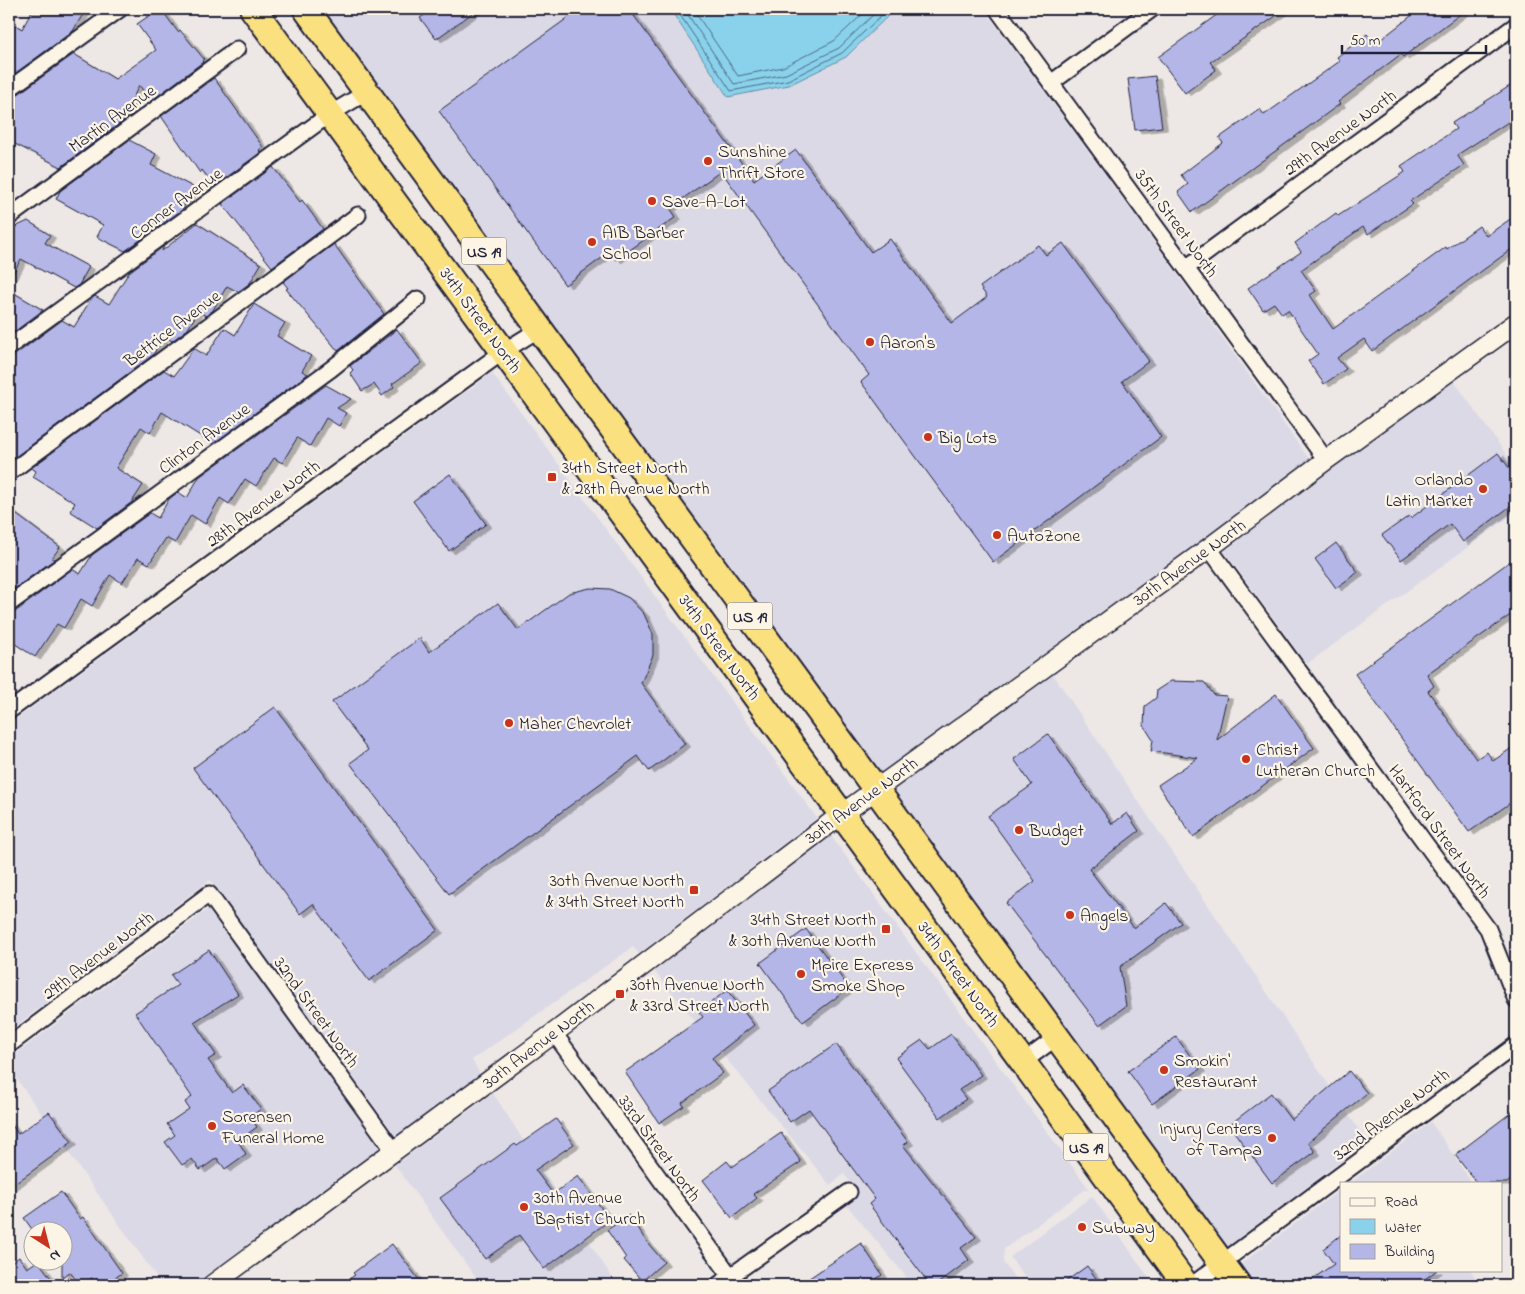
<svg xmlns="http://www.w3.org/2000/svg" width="1525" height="1294" viewBox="0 0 1525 1294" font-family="'Indie Flower',sans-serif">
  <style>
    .built { fill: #dcd9e6 }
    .water { fill: #8ad2eb; stroke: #608ca5 }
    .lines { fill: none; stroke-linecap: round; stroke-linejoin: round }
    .shore { stroke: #4c6881; stroke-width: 1 }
    .building { fill: #b3b6e7; stroke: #22223b; filter: url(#shadow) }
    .minor-casing { stroke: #22223b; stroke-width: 19 }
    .tertiary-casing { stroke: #22223b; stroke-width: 22 }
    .trunk-casing { stroke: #22223b; stroke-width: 29 }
    .minor { stroke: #fcf5e5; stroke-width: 15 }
    .tertiary { stroke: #fcf5e5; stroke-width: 19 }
    .trunk { stroke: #fbe080; stroke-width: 25 }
    .poi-dot { fill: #c8321e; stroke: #fcf5e5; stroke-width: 2 }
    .labels { text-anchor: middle; stroke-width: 4.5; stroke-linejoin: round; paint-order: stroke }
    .shield { fill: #fcf5e5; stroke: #63616e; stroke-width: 1 }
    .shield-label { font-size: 16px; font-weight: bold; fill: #22223b }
    .street-label { font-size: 18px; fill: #22223b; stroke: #fcf5e5 }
    .poi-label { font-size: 18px; fill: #22223b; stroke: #fcf5e5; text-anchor: start }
  </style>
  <defs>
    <filter id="shadow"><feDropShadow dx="5.5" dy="3" stdDeviation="0" flood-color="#0004"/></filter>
  </defs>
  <rect width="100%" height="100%" fill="#ede8e5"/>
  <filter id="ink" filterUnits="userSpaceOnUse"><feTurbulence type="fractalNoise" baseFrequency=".02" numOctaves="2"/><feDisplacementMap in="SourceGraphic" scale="10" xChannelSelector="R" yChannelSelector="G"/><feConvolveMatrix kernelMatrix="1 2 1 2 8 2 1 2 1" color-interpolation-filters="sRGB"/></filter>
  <g filter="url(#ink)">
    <g class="built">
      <path d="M318 9H670L728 97 846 57 895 9H984L1160 250 1309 459 1203 539 878 774Z"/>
      <path d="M492 373 817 818 639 954 633 947 472 1060 480 1074 396 1136 210 880 9 1031V724Z"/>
      <path d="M1454 381 1516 468V512L1307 664 1224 551 1332 469Z"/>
      <path d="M1053 674 1367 1142 1224 1249 891 792Z"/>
      <path d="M831 836 1089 1189H1086L1004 1249 1003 1262 1020 1285H913L844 1202 858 1192 844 1174 830 1185 654 971Z"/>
      <path d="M208 909 380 1148 193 1285H162L9 1068V1059Z"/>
      <path d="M493 1093 617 1285H481L395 1165Z"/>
      <path d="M1431 1122 1472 1183H1350Z"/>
      <path d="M1341 1189V1270H1470L1481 1285H1251L1237 1267Z"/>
      <path d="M1092 1196 1154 1285H1030L1010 1257Z"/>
    </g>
    <path class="water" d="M670 9H895L846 57 789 85 728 97Z"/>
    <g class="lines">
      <g class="shore">
        <path d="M676 9 731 91 788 80 842 53 888 9"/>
        <path d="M684 9 734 84 786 74 839 48 879 9"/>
        <path d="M693 9 738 76 783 67 834 41 868 9"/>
      </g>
    </g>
    <g class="building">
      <path d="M33 9H86L73 31 9 78V21L22 29Z"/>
      <path d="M159 9H161L178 32 180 30 204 59 202 61 203 62 151 101 139 85 122 122 61 167 9 141V98L14 97 74 54 115 79 156 50 137 24Z"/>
      <path d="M433 9H478L436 39 420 18Z"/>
      <path d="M580 9H629L754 180 796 150 871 252 890 239 952 323 987 297 980 287 1038 245 1046 255 1063 243 1149 361 1122 381 1161 437 993 562 861 382 869 375 721 171 670 208 676 217 616 260 610 252 565 285 439 111Z"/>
      <path d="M1225 9H1286L1210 62 1216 70 1185 93 1158 57Z"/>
      <path d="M1420 9H1467L1403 57 1401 54 1338 102 1340 104 1192 212 1178 192 1188 184 1181 175 1223 143 1219 138 1260 109 1264 115 1340 61 1337 57 1367 34 1375 44Z"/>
      <path d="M1155 76 1162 127 1135 130 1128 79Z"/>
      <path d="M214 78 263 147 259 150 261 152 215 186 202 170 200 173 161 116Z"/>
      <path d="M1516 82V117L1457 155 1464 165 1410 201 1413 204 1368 234 1363 227 1301 270 1316 291 1310 295 1333 329 1446 247 1447 249 1479 226 1486 236 1516 215V246L1372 351 1364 339 1337 358 1346 369 1324 384 1308 361 1318 354 1288 310 1282 314 1274 303 1263 310 1248 288 1301 252 1295 243 1336 213 1338 216 1405 172 1401 166 1456 129 1452 123Z"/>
      <path d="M129 140 156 154 151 165 193 187 182 210 125 251 97 237 103 225 56 199 60 191Z"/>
      <path d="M273 167 300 202 302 200 323 229 272 267 222 204Z"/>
      <path d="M28 221 50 235 45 243 89 267 79 285 74 288 21 259 9 281V230Z"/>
      <path d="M197 223 261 264 250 283 238 292 227 286 213 310 206 316 198 311 188 329 172 341 164 336 153 355 14 458 9 455V356L15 355 62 320 74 327 91 299 95 296 109 304 129 272 164 246 162 251Z"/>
      <path d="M334 244 384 314 338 351 286 289 288 288 283 282Z"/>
      <path d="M9 290 43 310 9 336Z"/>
      <path d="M254 304 285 323 277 336 311 356 302 371 308 374 213 444 162 412 150 433 141 427 116 468 143 485 132 502 97 528 70 511 75 503 33 477 36 471 31 468 164 370 174 376 194 348 206 356 224 328 235 335Z"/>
      <path d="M397 329 422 363 392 384 394 387 382 396 374 384 362 391 350 373 353 370 350 366Z"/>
      <path d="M326 385 351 399 337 408 346 413 339 426 326 418 310 446 297 438 282 463 274 458 256 486 245 479 229 504 220 498 205 524 191 515 175 543 166 538 149 564 138 558 122 583 110 575 92 606 81 599 64 628 57 624 35 657 9 640V613L15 612 72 569 80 574 92 555 150 513 158 518 169 499 178 492 187 498 199 477Z"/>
      <path d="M1498 453 1516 477V502L1463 542 1450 524 1401 560 1382 535 1409 516 1411 518Z"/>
      <path d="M450 474 486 524 449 551 413 501Z"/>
      <path d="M9 509 60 547 52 558 55 559 9 593Z"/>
      <path d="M1336 543 1358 572 1336 588 1315 559Z"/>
      <path d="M1516 557V611L1427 674 1434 686 1428 691 1476 759 1487 752 1493 761 1516 745V799L1469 832 1355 674Z"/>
      <path d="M590 588 610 589 629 598 644 614 653 634V655L641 683 685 744 649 771 638 756 449 894 350 763 368 750 332 702 420 638 429 652 498 603 518 630 569 593Z"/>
      <path d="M1171 681 1204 682 1214 695 1227 696 1217 740 1276 694 1314 748 1193 837 1158 785 1198 758 1151 751 1153 740 1144 726 1145 706 1156 698 1157 690Z"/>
      <path d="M275 707 438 930 369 981 313 904 300 914 193 768Z"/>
      <path d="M1048 734 1112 824 1127 813 1139 831 1089 869 1134 928 1166 903 1181 923 1120 967 1126 1006 1099 1025 1006 903 1035 881 988 816 1032 785 1014 759Z"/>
      <path d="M806 929 849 988 803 1022 760 963Z"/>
      <path d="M209 950 238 994 194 1022 216 1055 208 1060 232 1093 243 1085 261 1109 250 1117 257 1127 238 1141 246 1154 225 1169 217 1158 200 1170 192 1159 182 1165 165 1142 175 1135 167 1124 189 1109 185 1102 192 1097 135 1013 178 985 171 975Z"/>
      <path d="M727 990 754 1025 712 1058 723 1073 682 1103 684 1106 659 1123 625 1072 703 1017 699 1012Z"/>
      <path d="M951 1034 981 1075 959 1090 966 1099 940 1118 896 1058 922 1040 930 1049Z"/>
      <path d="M1176 1037 1200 1069 1152 1104 1128 1071Z"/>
      <path d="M836 1044 908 1142 903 1145 976 1237 961 1248 969 1260 936 1285H930L869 1204 875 1199 809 1109 790 1122 768 1091Z"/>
      <path d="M1349 1071 1367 1093 1308 1142 1315 1152 1272 1183 1229 1125 1271 1093 1291 1120Z"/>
      <path d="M1516 1109V1175L1507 1183H1477L1455 1155Z"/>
      <path d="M49 1112 72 1142 9 1188V1121L18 1134Z"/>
      <path d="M556 1119 574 1144 535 1170 553 1194 578 1176 610 1220 544 1269 519 1235 485 1259 440 1198 515 1144 517 1146Z"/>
      <path d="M781 1133 801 1162 753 1194 757 1198 732 1218 703 1180 727 1161 732 1167Z"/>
      <path d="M61 1192 80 1219 83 1217 122 1273 105 1285H97L92 1278 80 1285 70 1272 62 1277V1232H34L24 1218Z"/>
      <path d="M629 1215 646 1241 664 1262 642 1281 624 1260 626 1258 607 1230Z"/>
      <path d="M1341 1235V1270H1437L1417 1285H1304L1334 1264 1323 1249Z"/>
      <path d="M861 1243 882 1275 867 1285H799Z"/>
      <path d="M392 1244 423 1285H340L355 1275 353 1273Z"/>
      <path d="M19 1257 27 1268 36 1262H39L56 1285H9V1264Z"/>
      <path d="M1087 1266 1101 1285H1061Z"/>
    </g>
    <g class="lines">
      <g class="minor-casing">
        <g id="minor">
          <path d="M997 9 1326 460"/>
          <path d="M1051 83 1152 9"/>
          <path d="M9 89 120 9"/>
          <path d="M9 217 237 49"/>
          <path d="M1186 268 1516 25"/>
          <path d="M9 347 330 114 367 92"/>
          <path d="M9 473 358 215"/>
          <path d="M1209 548 1488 929 1516 1000"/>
          <path d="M9 604 331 369 418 299"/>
          <path d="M9 711 504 351 541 328"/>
          <path d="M554 1033 737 1285"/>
          <path d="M9 1045 209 894 394 1151"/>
          <path d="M1023 1062 1057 1037"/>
          <path d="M718 1285 849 1192"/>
          <path d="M1192 1285 1516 1045"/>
        </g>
      </g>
      <g class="tertiary-casing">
        <path id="tertiary" d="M212 1285 554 1033 842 814 1209 548 1326 460 1516 323"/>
      </g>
      <g class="trunk-casing">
        <g id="trunk">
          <path d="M253 9 1186 1285"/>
          <path d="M306 9 1238 1285"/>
        </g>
      </g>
      <use href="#minor" class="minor"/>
      <use href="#tertiary" class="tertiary"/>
      <use href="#trunk" class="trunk"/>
    </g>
  </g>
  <g class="poi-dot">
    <circle cx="708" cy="161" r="5"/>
    <circle cx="652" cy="201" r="5"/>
    <circle cx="592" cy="242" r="5"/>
    <circle cx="870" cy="342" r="5"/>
    <circle cx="928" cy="437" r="5"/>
    <rect x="547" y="472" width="10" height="10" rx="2.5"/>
    <circle cx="1483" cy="489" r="5"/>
    <circle cx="997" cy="535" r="5"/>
    <circle cx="509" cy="723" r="5"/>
    <circle cx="1246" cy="759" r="5"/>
    <circle cx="1019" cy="830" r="5"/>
    <rect x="689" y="885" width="10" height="10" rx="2.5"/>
    <circle cx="1070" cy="915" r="5"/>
    <rect x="881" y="924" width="10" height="10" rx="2.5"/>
    <circle cx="801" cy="974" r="5"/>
    <rect x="615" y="989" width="10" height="10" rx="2.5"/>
    <circle cx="1164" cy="1070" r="5"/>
    <circle cx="212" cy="1126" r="5"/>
    <circle cx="1272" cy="1138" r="5"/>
    <circle cx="524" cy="1207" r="5"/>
    <circle cx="1082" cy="1227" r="5"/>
  </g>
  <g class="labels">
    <g class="shield">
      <rect x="461.5" y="237.5" width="45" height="27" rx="4"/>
      <rect x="727.5" y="602.5" width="45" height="27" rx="4"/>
      <rect x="1063.5" y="1133.5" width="45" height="27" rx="4"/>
    </g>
    <g class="shield-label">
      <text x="484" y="257">US 19</text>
      <text x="750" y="622">US 19</text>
      <text x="1086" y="1153">US 19</text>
    </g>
    <g class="street-label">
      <text transform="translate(112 118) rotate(-36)" y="6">Martin Avenue</text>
      <text transform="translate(1340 132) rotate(-36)" y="6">29th Avenue North</text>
      <text transform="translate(176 203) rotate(-36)" y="6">Conner Avenue</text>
      <text transform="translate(1177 223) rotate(54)" y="6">35th Street North</text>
      <text transform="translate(481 320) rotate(54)" y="6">34th Street North</text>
      <text transform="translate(172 328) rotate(-37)" y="6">Bettrice Avenue</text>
      <text transform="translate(204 438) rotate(-36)" y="6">Clinton Avenue</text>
      <text transform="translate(263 503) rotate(-36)" y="6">28th Avenue North</text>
      <text transform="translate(1189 562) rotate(-36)" y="6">30th Avenue North</text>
      <text transform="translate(720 647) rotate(54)" y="6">34th Street North</text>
      <text transform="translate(861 800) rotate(-36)" y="6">30th Avenue North</text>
      <text transform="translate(1440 831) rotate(54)" y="6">Hartford Street North</text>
      <text transform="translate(98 955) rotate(-37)" y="6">29th Avenue North</text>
      <text transform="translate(959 974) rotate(54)" y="6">34th Street North</text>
      <text transform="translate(317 1012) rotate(54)" y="6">32nd Street North</text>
      <text transform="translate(538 1044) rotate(-37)" y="6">30th Avenue North</text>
      <text transform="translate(1391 1114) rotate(-37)" y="6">32nd Avenue North</text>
      <text transform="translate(660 1148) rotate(54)" y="6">33rd Street North</text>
    </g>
    <g class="poi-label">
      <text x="718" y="157">Sunshine<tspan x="718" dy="21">Thrift Store</tspan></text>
      <text x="662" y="207">Save-A-Lot</text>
      <text x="602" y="238">AIB Barber<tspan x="602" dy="21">School</tspan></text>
      <text x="880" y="348">Aaron's</text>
      <text x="938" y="443">Big Lots</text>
      <text x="562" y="473">34th Street North<tspan x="562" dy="21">&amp; 28th Avenue North</tspan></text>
      <text x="1473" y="485" text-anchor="end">Orlando<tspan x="1473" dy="21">Latin Market</tspan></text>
      <text x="1007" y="541">AutoZone</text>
      <text x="519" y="729">Maher Chevrolet</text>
      <text x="1256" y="755">Christ<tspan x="1256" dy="21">Lutheran Church</tspan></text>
      <text x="1029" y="836">Budget</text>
      <text x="684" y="886" text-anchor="end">30th Avenue North<tspan x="684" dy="21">&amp; 34th Street North</tspan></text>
      <text x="1080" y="921">Angels</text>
      <text x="876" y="925" text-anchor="end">34th Street North<tspan x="876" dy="21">&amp; 30th Avenue North</tspan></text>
      <text x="811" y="970">Mpire Express<tspan x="811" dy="21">Smoke Shop</tspan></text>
      <text x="630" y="990">30th Avenue North<tspan x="630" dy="21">&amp; 33rd Street North</tspan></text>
      <text x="1174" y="1066">Smokin'<tspan x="1174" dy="21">Restaurant</tspan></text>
      <text x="222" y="1122">Sorensen<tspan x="222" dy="21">Funeral Home</tspan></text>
      <text x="1262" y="1134" text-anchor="end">Injury Centers<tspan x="1262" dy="21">of Tampa</tspan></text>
      <text x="534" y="1203">30th Avenue<tspan x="534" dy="21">Baptist Church</tspan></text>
      <text x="1092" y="1233">Subway</text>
    </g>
  </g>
  <rect width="1525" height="1294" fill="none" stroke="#fcf5e5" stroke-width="30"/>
  <rect x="15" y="15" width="1495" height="1264" fill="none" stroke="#22223b" stroke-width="2" filter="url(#ink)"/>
  <rect x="1340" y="1182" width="162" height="90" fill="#fcf5e5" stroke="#a5a1a1"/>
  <rect x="1350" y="1198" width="25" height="8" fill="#fcf5e5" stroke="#a5a1a1"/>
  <text x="1385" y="1206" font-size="15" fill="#22223b">Road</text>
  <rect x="1350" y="1219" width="25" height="15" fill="#8ad2eb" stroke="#a5a1a1"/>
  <text x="1385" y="1232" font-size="15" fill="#22223b">Water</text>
  <rect x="1350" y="1244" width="25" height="15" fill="#b3b6e7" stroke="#a5a1a1"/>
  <text x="1385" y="1256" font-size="15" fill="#22223b">Building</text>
  <g transform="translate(48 1246) rotate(144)"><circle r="24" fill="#fcf5e5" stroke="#a5a1a1"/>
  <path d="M0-4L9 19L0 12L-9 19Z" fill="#c8321e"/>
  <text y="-8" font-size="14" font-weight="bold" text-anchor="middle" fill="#22223b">N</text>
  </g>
  <path d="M1342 45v8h144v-8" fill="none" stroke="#22223b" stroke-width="2.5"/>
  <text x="1350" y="45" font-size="15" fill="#22223b" stroke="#fcf5e5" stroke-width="4" paint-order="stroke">50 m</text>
</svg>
